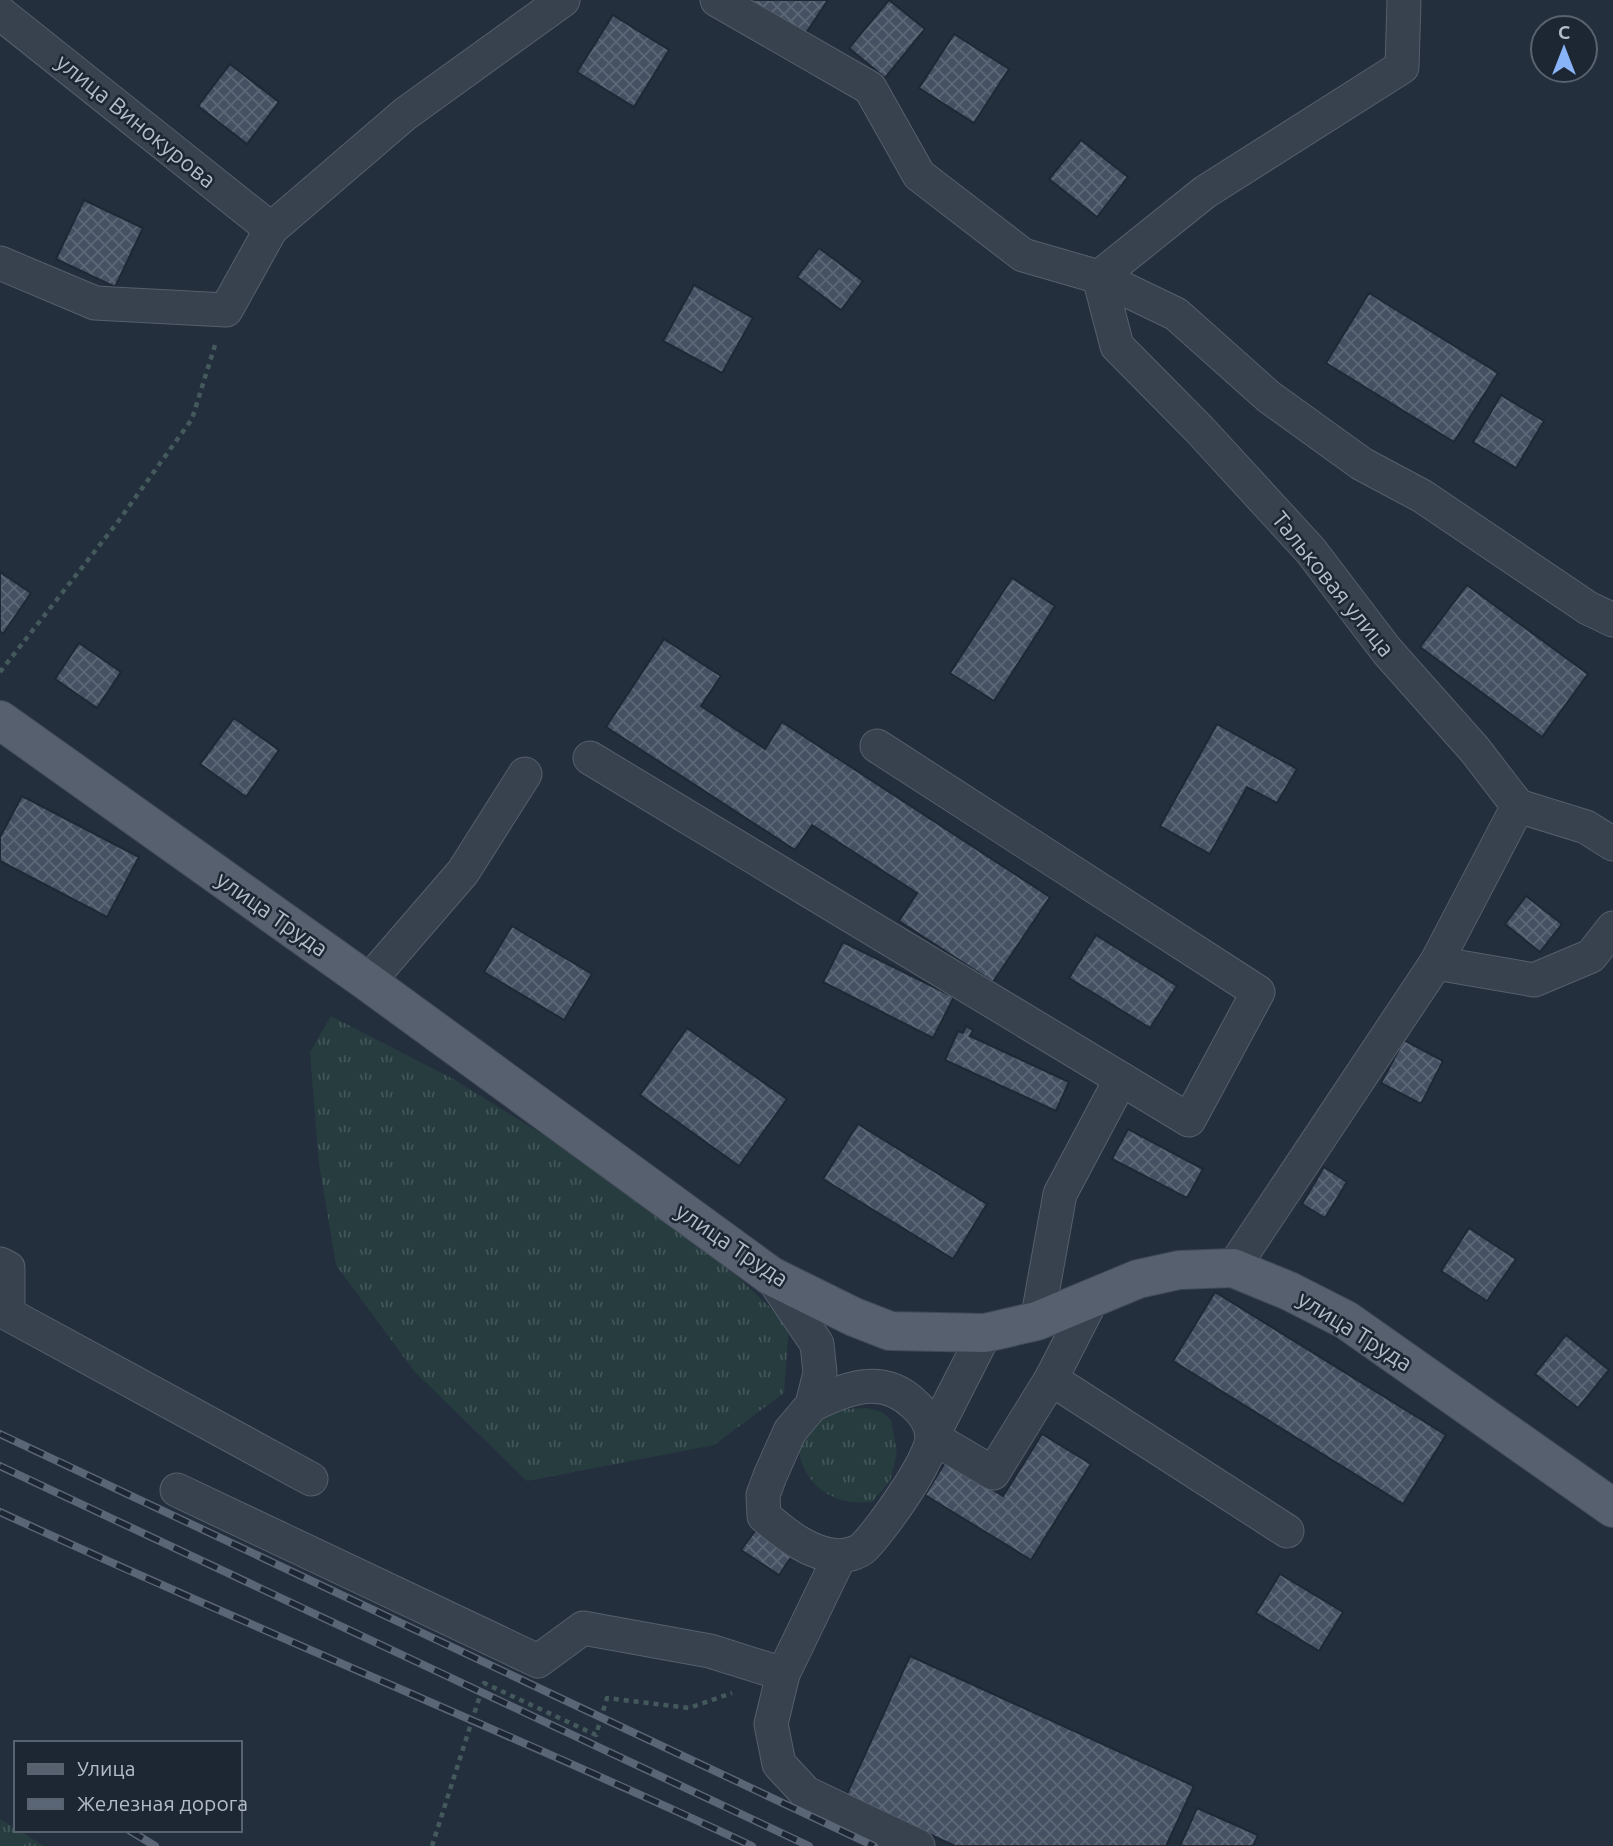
<svg xmlns="http://www.w3.org/2000/svg" width="1613" height="1846" viewBox="0 0 1613 1846" font-family="Ubuntu,sans-serif">
  <style>
    .grass { fill: url(#grass-tufts) }
    .building { fill: url(#building-cross-hatch); stroke: #1f2835; stroke-width: 2 }
    .lines { fill: none; stroke-linecap: round; stroke-linejoin: round }
    .minor-casing { stroke: #565f6c; stroke-width: 35 }
    .major-casing { stroke: #414a57; stroke-width: 40 }
    .path { stroke: #44595c; stroke-width: 4.5; stroke-dasharray: 5 5; stroke-linecap: butt }
    .minor { stroke: #38414e; stroke-width: 33 }
    .major { stroke: #56606e; stroke-width: 38 }
    .rail-casing { stroke: #5a6575; stroke-width: 8 }
    .rail { stroke: #1d2633; stroke-width: 5; stroke-dasharray: 16; stroke-linecap: butt }
    .labels { text-anchor: middle; stroke-width: 5; stroke-linejoin: round; paint-order: stroke }
    .street-label { font-size: 23px; fill: #b4bcc9; stroke: #1d2633 }
  </style>
  <defs>
    <pattern id="grass-tufts" width="24" height="20" patternUnits="userSpaceOnUse" patternTransform="scale(1.75)"><rect width="24" height="20" fill="#263c3f"/><path d="M3 7l-1-3M5 7V3M7 7l1-3M15 17l-1-3M17 17v-4M19 17l1-3" fill="none" stroke="#435659"/></pattern>
    <pattern id="building-cross-hatch" width="8" height="8" patternUnits="userSpaceOnUse" patternTransform="scale(1.75)"><rect width="8" height="8" fill="#455162"/><path d="M0 0l8 8M0 8l8-8" fill="none" stroke="#5d6877"/></pattern>
  </defs>
  <rect width="100%" height="100%" fill="#242f3e"/>
  <g class="grass">
    <path d="M331 1016 453 1079 669 1213 789 1325 784 1393 714 1445 527 1481 414 1371 336 1265 319 1164 310 1052Z"/>
    <path d="M866 1408 882 1412 891 1420 897 1453 890 1481 872 1502C865 1502 858 1503 851 1502 804 1496 775 1435 828 1412 838 1408 855 1409 866 1408Z"/>
    <path d="M0 1819 44 1846H0Z"/>
  </g>
  <g class="building">
    <path d="M749 0H828L804 36Z"/>
    <path d="M889 0 925 29 885 78 849 48Z"/>
    <path d="M613 15 669 50 634 107 577 72Z"/>
    <path d="M954 34 1009 69 974 123 919 88Z"/>
    <path d="M230 64 279 102 247 144 198 106Z"/>
    <path d="M1081 140 1128 177 1097 217 1049 179Z"/>
    <path d="M84 200 143 228 115 287 56 259Z"/>
    <path d="M819 248 863 281 841 310 797 277Z"/>
    <path d="M694 285 753 318 722 373 663 341Z"/>
    <path d="M1369 293 1498 373 1454 442 1326 363Z"/>
    <path d="M1501 395 1544 421 1516 468 1473 442Z"/>
    <path d="M0 572 31 593 3 634 0 631Z"/>
    <path d="M1012 578 1055 606 994 701 950 673Z"/>
    <path d="M1467 585 1588 674 1542 737 1420 647Z"/>
    <path d="M664 639 721 676 701 706 765 749 782 722 1050 897 993 982 899 921 917 893 812 825 795 850 606 727Z"/>
    <path d="M79 643 121 672 97 708 55 679Z"/>
    <path d="M234 718 279 750 246 797 200 764Z"/>
    <path d="M1217 724 1297 769 1277 803 1247 787 1210 854 1160 826Z"/>
    <path d="M22 796 139 857 107 917 0 861V837Z"/>
    <path d="M1526 896 1562 924 1540 952 1505 924Z"/>
    <path d="M512 926 592 974 564 1020 484 972Z"/>
    <path d="M1096 935 1177 986 1150 1028 1069 978Z"/>
    <path d="M843 942 954 997 933 1038 823 982Z"/>
    <path d="M966 1026 973 1030 970 1036 1069 1082 1056 1111 945 1060 958 1031 963 1033Z"/>
    <path d="M687 1028 787 1099 739 1166 640 1095Z"/>
    <path d="M1404 1040 1443 1061 1421 1104 1381 1083Z"/>
    <path d="M858 1124 987 1204 953 1259 823 1179Z"/>
    <path d="M1128 1129 1203 1169 1187 1198 1112 1159Z"/>
    <path d="M1324 1167 1347 1182 1325 1218 1302 1204Z"/>
    <path d="M1469 1228 1516 1259 1487 1301 1441 1271Z"/>
    <path d="M1215 1292 1446 1435 1403 1504 1173 1361Z"/>
    <path d="M1566 1335 1609 1370 1578 1408 1535 1374Z"/>
    <path d="M1042 1434 1091 1464 1031 1560 925 1495 946 1461 1003 1496Z"/>
    <path d="M757 1528 794 1553 779 1575 741 1550Z"/>
    <path d="M1280 1574 1343 1612 1319 1651 1256 1613Z"/>
    <path d="M910 1656 1194 1786 1166 1846H955L846 1796Z"/>
    <path d="M1197 1808 1258 1835 1253 1846H1180Z"/>
  </g>
  <g class="lines">
    <g class="minor-casing">
      <g id="minor">
        <path d="M717 0 870 88 919 175 1023 255 1099 277 1176 314 1269 397 1362 464 1422 496 1588 608 1613 620"/>
        <path d="M0 13 271 229"/>
        <path d="M0 263 95 303 226 310 271 229 405 114 563 0"/>
        <path d="M1099 277 1117 346 1200 430 1311 551 1387 651 1475 750 1518 806 1586 827 1613 844"/>
        <path d="M1099 277 1205 192 1402 67 1404 0"/>
        <path d="M590 758 1189 1120 1258 992 877 746"/>
        <path d="M1436 963 1518 806"/>
        <path d="M368 982 463 872 525 774"/>
        <path d="M0 1264 8 1268V1314L311 1479"/>
        <path d="M1233 1268 1436 963 1534 980 1591 956 1613 928"/>
        <path d="M771 1276 817 1344 820 1373 812 1405 790 1431 770 1476 763 1495 764 1516C785 1534 809 1554 838 1556 845 1556 858 1553 863 1548 879 1533 934 1457 932 1436 931 1423 924 1413 915 1405 883 1373 847 1388 812 1405"/>
        <path d="M1037 1321 1060 1194 1121 1079"/>
        <path d="M985 1333 932 1437 993 1473 1051 1379 1093 1297"/>
        <path d="M1051 1379 1287 1531"/>
        <path d="M177 1490 538 1661 583 1628 710 1651 783 1674"/>
        <path d="M840 1556 783 1674 771 1724 779 1764 806 1793 918 1846"/>
      </g>
    </g>
    <g class="major-casing">
      <path id="major" d="M0 720 368 982 771 1276 854 1317 890 1331 985 1333 1037 1321 1138 1279 1179 1270 1233 1268 1289 1291 1346 1320 1613 1508"/>
    </g>
    <g class="path">
      <path d="M0 672 117 523 192 419 216 342"/>
      <path d="M432 1846 484 1683 596 1735 607 1698 689 1708 732 1693"/>
    </g>
    <use href="#minor" class="minor"/>
    <use href="#major" class="major"/>
    <g class="rail-casing">
      <g id="rail">
        <path d="M0 1434 874 1846"/>
        <path d="M0 1466 809 1846"/>
        <path d="M0 1512C249 1627 504 1730 752 1846"/>
        <path d="M129 1830 155 1846"/>
      </g>
    </g>
    <use href="#rail" class="rail"/>
  </g>
  <g class="labels">
    <g class="street-label">
      <text transform="translate(136 121) rotate(39)" y="8">улица Винокурова</text>
      <text transform="translate(1333 584) rotate(51)" y="8">Тальковая улица</text>
      <text transform="translate(272 914) rotate(35)" y="8">улица Труда</text>
      <text transform="translate(732 1245) rotate(34)" y="8">улица Труда</text>
      <text transform="translate(1355 1331) rotate(32)" y="8">улица Труда</text>
    </g>
  </g>
  <rect x="14" y="1741" width="228" height="91" fill="#1d2633" stroke="#59626f" stroke-width="2"/>
  <rect x="28" y="1764" width="35" height="10" fill="#56606e" stroke="#59626f" stroke-width="2"/>
  <text x="77" y="1776" font-size="21" fill="#b4bcc9">Улица</text>
  <rect x="28" y="1799" width="35" height="10" fill="#5a6575" stroke="#59626f" stroke-width="2"/>
  <text x="77" y="1811" font-size="21" fill="#b4bcc9">Железная дорога</text>
  <g transform="translate(1564 49)"><circle r="33" fill="#1d2633" stroke="#59626f" stroke-width="2"/>
  <path d="M0-5L12 26L0 18L-12 26Z" fill="#8ab4f8"/>
  <text y="-10" font-size="19" font-weight="bold" text-anchor="middle" fill="#b4bcc9">С</text>
  </g>
</svg>
